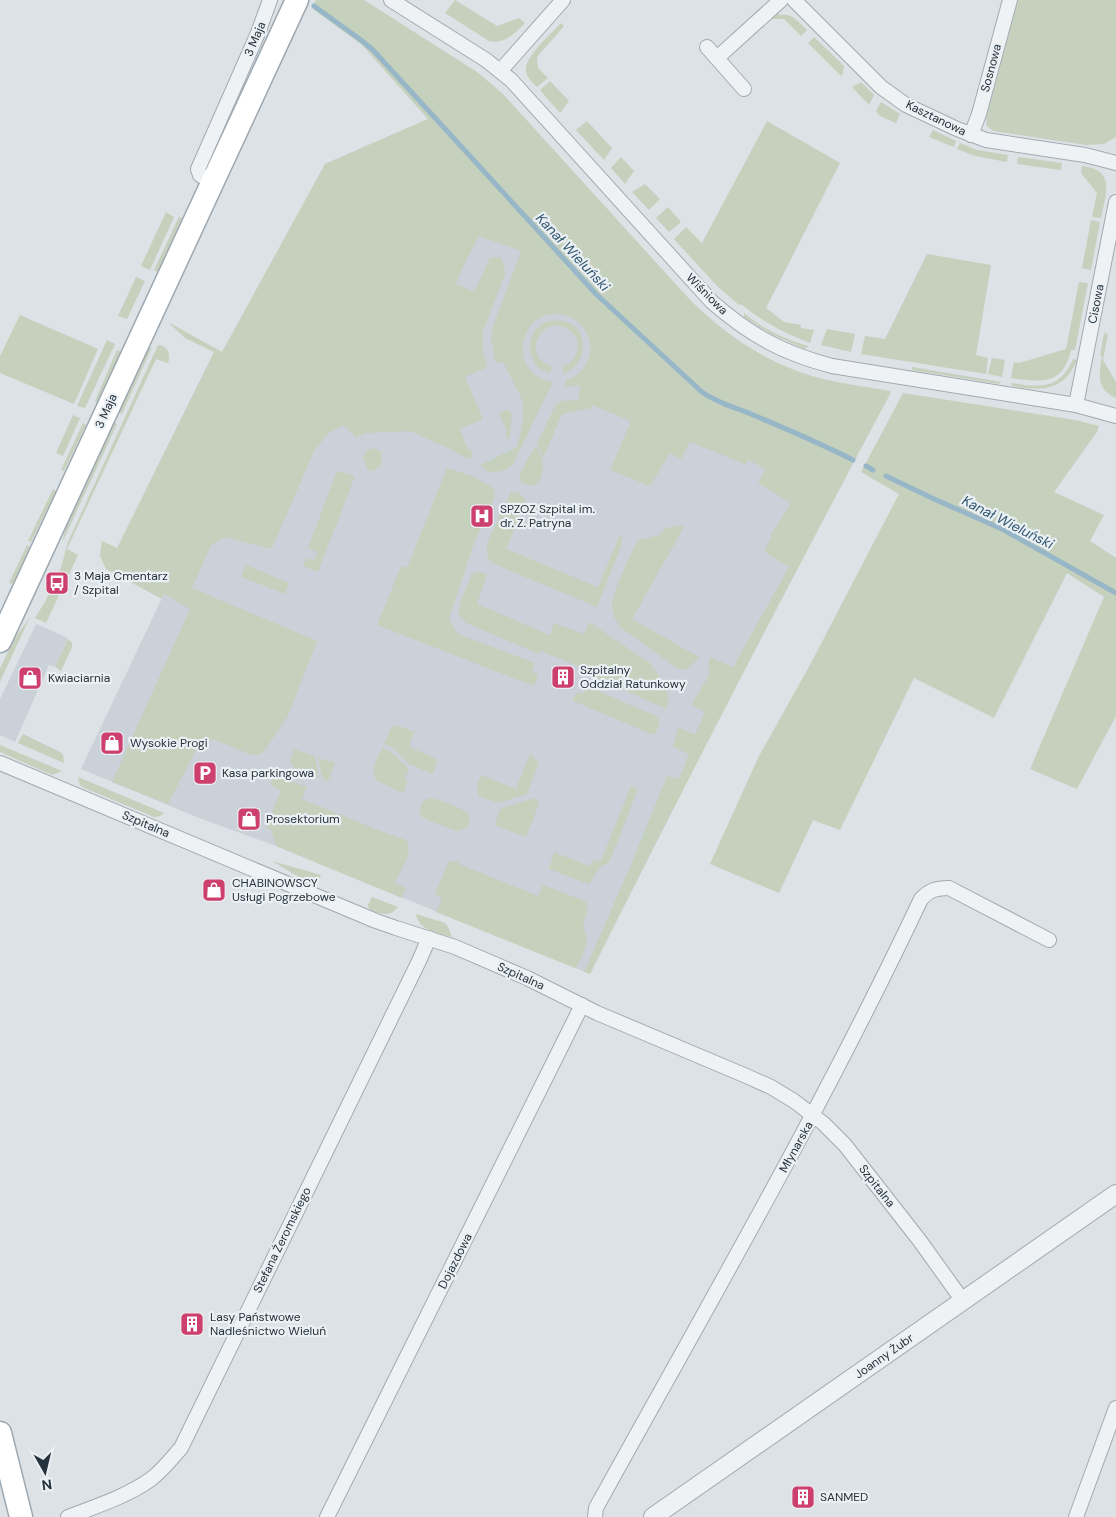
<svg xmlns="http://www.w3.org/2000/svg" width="1116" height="1517" viewBox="0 0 1116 1517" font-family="'DM Sans',sans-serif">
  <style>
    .built { fill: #cad1d8 }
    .green { fill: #c5d0bd }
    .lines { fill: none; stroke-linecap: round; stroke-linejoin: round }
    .stream { stroke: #97b6c7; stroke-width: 5 }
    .minor-casing { stroke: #a2aab0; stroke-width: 16 }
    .tertiary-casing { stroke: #a2aab0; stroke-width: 20 }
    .primary-casing { stroke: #9ca8b2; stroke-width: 25 }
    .minor { stroke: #eff2f5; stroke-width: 14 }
    .tertiary { stroke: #eff2f5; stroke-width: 18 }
    .primary { stroke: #fff; stroke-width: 22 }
    .labels { text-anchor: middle; stroke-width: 4.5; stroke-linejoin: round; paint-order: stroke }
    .street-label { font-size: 12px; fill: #26323c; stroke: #ebf0f4 }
    .poi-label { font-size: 12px; fill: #26323c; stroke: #ebf0f4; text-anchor: start }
    .water-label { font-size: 14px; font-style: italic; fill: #315770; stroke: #ebf0f4 }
  </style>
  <rect width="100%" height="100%" fill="#dce2e6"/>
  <g class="built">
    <path d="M428 119 851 466 692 769 590 974 276 846 194 816 81 769 164 594 325 164Z"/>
    <path d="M36 624 68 638 55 667 49 665 15 742 0 735V699Z"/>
  </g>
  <g class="green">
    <path d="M316 0H364L477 72 502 93 692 302C729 338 772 366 823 379 845 384 868 387 891 391L889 396C787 587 687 780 590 974L584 972 631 865 667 776 679 779 689 754 673 747 678 727 695 735 705 712 691 705 708 677C710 670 707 663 710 657L733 667 789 567 769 555 765 550 771 537 770 536 791 503 758 483 766 469 748 460 745 464 690 442 681 459 670 453 650 486 610 470 631 421 592 405 590 409H585L562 414 543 458 540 448 536 446 554 408 560 401 579 400 580 385 566 387 565 380C574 379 581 372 586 364 607 326 549 293 528 330 518 346 522 366 538 377 542 380 548 381 553 382L513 464 505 470 491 473 484 469 481 465 517 447C520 433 525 418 523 404 521 394 508 373 503 362L499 363 495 361 491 338 493 326 521 251 479 236C471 252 462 267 456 284L474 292 490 258 495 257 501 258 504 264 505 274 483 331V351L487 367 465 377 483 419 460 429 468 450 471 449 472 457 467 459 452 450 410 431 366 433 356 437 343 425 329 433 315 449 272 548H267L225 537 211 545 192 588 317 641 288 716 265 750 261 754 251 755 216 740C208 740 204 741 198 746L168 804 112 782 190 609 164 594 162 599 106 569 100 556 102 541 117 548 214 352 185 338 168 322 222 352 325 164 428 119 362 45 313 9Z"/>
    <path d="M455 0 497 26 519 18 525 23C515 33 504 45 489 41L445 13Z"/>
    <path d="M1018 0H1116V137L1104 144 1086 145 993 131 987 126 986 119Z"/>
    <path d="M777 12 780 15C793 13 798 22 807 30L801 36 784 19H771L746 42 744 41Z"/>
    <path d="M561 23 564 26 537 57 538 68 548 78 537 87C533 83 527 78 526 71 524 57 552 33 561 23Z"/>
    <path d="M814 37 844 66 843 74 841 76 808 43Z"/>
    <path d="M550 81 569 101 560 113 540 90Z"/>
    <path d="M861 82 874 95 869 105 852 87Z"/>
    <path d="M881 102 900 114 896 123 880 116 876 111Z"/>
    <path d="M587 121 612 148 604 160 576 130Z"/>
    <path d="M767 121 840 163 766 308 784 322 801 325V328L814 330 810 343C784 333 762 321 741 304L739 305 717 286 674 239 686 227 702 243Z"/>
    <path d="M933 130 956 141 954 147 929 137Z"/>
    <path d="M960 143 977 150 1008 155 1007 162 975 156 957 149Z"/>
    <path d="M621 157 634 171 625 184 611 168Z"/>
    <path d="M1018 157 1062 163 1061 170 1017 164Z"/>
    <path d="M1082 166C1116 170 1106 193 1101 218L1092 217 1097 193 1081 173Z"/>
    <path d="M645 184 660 199 649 210 632 192Z"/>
    <path d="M668 207 681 222 669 232 656 218Z"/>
    <path d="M166 212 174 217 150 270 141 266Z"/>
    <path d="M179 217 182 218 158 272 154 270Z"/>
    <path d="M1091 220 1100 222 1091 270 1082 268Z"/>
    <path d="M927 254 991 265 976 355 988 358 986 374 861 354 865 336 885 339Z"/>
    <path d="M136 277 145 281 127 319 118 316Z"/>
    <path d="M1079 282 1088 283 1075 350H1071C1063 386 1041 382 1011 378L1014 362 1019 363 1066 349Z"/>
    <path d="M744 313C763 329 785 339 808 346L805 349 769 333 744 317Z"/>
    <path d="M20 315 98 349 74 404 0 373V356Z"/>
    <path d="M558 320C562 321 567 322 570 323 590 334 586 369 563 373V366C572 363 577 356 578 346 578 339 575 334 569 330 546 312 518 353 551 366V373C549 372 546 372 544 371 524 361 526 329 546 322 550 321 555 321 558 320Z"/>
    <path d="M827 329 855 334 851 352 821 345Z"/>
    <path d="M1104 333 1108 334 1103 360 1116 382V398C1096 389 1099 374 1102 356L1100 355Z"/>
    <path d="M107 340 115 344 85 408 77 406Z"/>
    <path d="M158 345C168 345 171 355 168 363L156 359 67 549 78 555 46 623 35 618 45 602 52 587 57 589 61 580 56 578 61 568 68 542Z"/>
    <path d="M152 347 122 414 117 412 147 349Z"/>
    <path d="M117 350 121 352 97 402 95 401Z"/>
    <path d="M992 358 1005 360 1002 377 988 374Z"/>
    <path d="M1073 359 1077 360C1063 392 1042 391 1012 386L1011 383C1040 387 1059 391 1073 359Z"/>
    <path d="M912 367 1001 382 999 384 912 370Z"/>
    <path d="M903 393 1075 420 1099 426 1097 432 1054 492 1104 515 1090 541 1116 558V716L1077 789 1030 769 1104 597 1067 573 994 718 914 678 840 830 813 820 779 893 710 864 759 756 811 663 899 494 861 472Z"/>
    <path d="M506 410 510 411 512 415 509 440 505 434 507 432 499 414Z"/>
    <path d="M73 415 80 418 63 456 56 453Z"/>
    <path d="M113 422 117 424 62 543 67 523Z"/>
    <path d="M83 423 86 425 64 471 61 470Z"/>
    <path d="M535 447 539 449C543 462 548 480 531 486L521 482 519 475Z"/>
    <path d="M375 448 381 452 382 464 373 471H368L363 457 367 450Z"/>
    <path d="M447 468 473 476 494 489 495 496 474 543 449 619 458 634 535 663 532 671 538 676 534 686 377 625 401 566 407 568Z"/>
    <path d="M337 471 355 476 318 572 303 566 306 558 314 561 317 552 308 548Z"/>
    <path d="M53 489 56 491 31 542 28 541Z"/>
    <path d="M511 492C519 492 522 494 526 501L506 549 598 587 620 535 622 536 621 547 597 607 494 564 489 560 487 554V543Z"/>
    <path d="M682 525 684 527 632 619 699 657 691 666 685 670 677 668 620 627C616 621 612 614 612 606 612 592 631 554 638 540L653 537 660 534 666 528Z"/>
    <path d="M27 545 30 547 13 584 9 583Z"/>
    <path d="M246 565 289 583 285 594 241 577Z"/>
    <path d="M476 572H480L487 574 477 604 550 635 554 623 584 634 589 622 650 663 665 686 669 699 666 709 591 675 592 672 541 651 539 654 466 623 459 615 460 603 472 574Z"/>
    <path d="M30 617 0 682V669L13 641Z"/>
    <path d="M68 639 72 643V647L61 671 55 667Z"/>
    <path d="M586 686 656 716C662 723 658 728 654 735L573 701 576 692 583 694Z"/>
    <path d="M397 725 414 732 409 747 437 759 433 774 409 764 392 747 384 744 391 728Z"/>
    <path d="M23 734 60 752 63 755 64 763 18 743Z"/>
    <path d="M0 745 62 771 52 775 0 752Z"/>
    <path d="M383 747 390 751 409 769 405 779 408 780 403 793 376 780C370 769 378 757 383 747Z"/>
    <path d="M294 749 315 757 319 778 293 767 290 761Z"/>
    <path d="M530 754 539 763 527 794 499 803 479 796 477 784 481 775 516 789Z"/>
    <path d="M318 758 335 763 328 781 323 780Z"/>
    <path d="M274 775 307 787 302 799 378 830 406 840C415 852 400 872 394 883L406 888 402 898 276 846 271 830 266 827 281 790 270 785Z"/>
    <path d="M78 777 164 813 160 816 154 817 82 787 79 783Z"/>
    <path d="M631 786 638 789 611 858 607 864 601 866 589 884 549 869 554 852 589 866 593 860 601 861Z"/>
    <path d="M430 798C437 799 462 807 467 813 475 822 465 831 456 831L423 818C417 810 420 800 430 798Z"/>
    <path d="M535 798 539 804 526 837 494 825 501 808Z"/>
    <path d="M272 861 321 875 317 884 314 886Z"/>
    <path d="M453 861 459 862V864L538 896 543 885 585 901 588 907 583 926 587 940 581 959 575 968 436 912 442 898 435 894 447 865 449 862Z"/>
    <path d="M372 897 398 907C389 918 380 914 369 909L368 905Z"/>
    <path d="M416 914 445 923 448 927 452 937C438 933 419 931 416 914Z"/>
  </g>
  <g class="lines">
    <g class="stream">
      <path d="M314 6 361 40 373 50 596 294 702 392C717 403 734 407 751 414 786 429 820 443 853 460"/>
      <path d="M866 466 873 470"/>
      <path d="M886 476 934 499 1002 529 1116 593"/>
    </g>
    <g class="minor-casing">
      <g id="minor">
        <path d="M391 0 486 60 511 80 712 302C750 335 782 353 832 366L1076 405 1116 416"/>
        <path d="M794 0 881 87 906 105 957 129 986 140 1085 155 1116 163"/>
        <path d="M707 47 744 89"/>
        <path d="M717 58 781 0"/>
        <path d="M501 70 563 0"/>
        <path d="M971 135 979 114 1010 0"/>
        <path d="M212 182 200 175 198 169 258 33 270 0"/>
        <path d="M1076 405 1116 202"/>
        <path d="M0 763 376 921 396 928 455 947 527 978 597 1013 744 1075 771 1087 794 1101 823 1123 845 1145 920 1241 963 1301"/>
        <path d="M68 1517C94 1507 128 1496 151 1479 163 1470 171 1459 181 1448L419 961 429 938"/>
        <path d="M327 1517 582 1005"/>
        <path d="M595 1517 596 1508C707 1307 823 1107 921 899 930 890 936 888 949 888L1049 940"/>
        <path d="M1076 1517 1116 1408"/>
      </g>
    </g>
    <g class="tertiary-casing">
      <path id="tertiary" d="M653 1517 1116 1194"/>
    </g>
    <g class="primary-casing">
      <g id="primary">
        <path d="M0 641 297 0"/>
        <path d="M0 1433 21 1517"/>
      </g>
    </g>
    <use href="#minor" class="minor"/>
    <use href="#tertiary" class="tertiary"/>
    <use href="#primary" class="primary"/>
  </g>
  <defs>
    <g id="hospital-square" transform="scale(1.25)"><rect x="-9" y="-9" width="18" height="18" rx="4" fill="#cd406d" stroke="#ebf0f4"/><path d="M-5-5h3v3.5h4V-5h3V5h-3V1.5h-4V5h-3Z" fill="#fff"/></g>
    <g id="bus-square" transform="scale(1.25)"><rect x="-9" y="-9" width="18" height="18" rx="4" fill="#cd406d" stroke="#ebf0f4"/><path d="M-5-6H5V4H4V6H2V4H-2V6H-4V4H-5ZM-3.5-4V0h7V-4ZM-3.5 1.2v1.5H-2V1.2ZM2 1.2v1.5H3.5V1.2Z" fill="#fff"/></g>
    <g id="building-square" transform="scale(1.25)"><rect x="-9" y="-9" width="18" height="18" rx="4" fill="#cd406d" stroke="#ebf0f4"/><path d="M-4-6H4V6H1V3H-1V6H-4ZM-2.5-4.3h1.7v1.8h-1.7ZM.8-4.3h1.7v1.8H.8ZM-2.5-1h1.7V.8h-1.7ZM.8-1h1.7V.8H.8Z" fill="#fff"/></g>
    <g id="shop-square" transform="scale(1.25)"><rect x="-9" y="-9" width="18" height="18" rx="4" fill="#cd406d" stroke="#ebf0f4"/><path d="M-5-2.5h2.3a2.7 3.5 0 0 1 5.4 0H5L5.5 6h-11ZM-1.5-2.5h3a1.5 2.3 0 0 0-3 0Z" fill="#fff"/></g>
    <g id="parking-square" transform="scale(1.25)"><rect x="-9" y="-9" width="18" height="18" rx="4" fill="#cd406d" stroke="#ebf0f4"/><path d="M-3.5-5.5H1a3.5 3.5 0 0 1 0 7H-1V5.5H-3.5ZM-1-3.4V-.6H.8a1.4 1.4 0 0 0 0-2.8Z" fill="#fff"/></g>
  </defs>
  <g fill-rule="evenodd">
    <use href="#hospital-square" x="482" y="516"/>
    <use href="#bus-square" x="57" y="583"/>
    <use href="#building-square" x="563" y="677"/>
    <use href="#shop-square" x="30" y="678"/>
    <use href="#shop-square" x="112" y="743"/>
    <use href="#parking-square" x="205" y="773"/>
    <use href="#shop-square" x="249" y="819"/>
    <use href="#shop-square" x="214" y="890"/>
    <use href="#building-square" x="192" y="1324"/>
    <use href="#building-square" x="803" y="1497"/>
  </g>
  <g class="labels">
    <g class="street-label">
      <text transform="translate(255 39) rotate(-67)" y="4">3 Maja</text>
      <text transform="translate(991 68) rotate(-75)" y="4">Sosnowa</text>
      <text transform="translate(936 118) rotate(26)" y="4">Kasztanowa</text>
      <text transform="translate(707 294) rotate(45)" y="4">Wiśniowa</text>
      <text transform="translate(1096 304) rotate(-79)" y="4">Cisowa</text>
      <text transform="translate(106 411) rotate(-66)" y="4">3 Maja</text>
      <text transform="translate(146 824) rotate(23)" y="4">Szpitalna</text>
      <text transform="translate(521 976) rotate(24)" y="4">Szpitalna</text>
      <text transform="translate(796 1147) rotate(-61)" y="4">Młynarska</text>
      <text transform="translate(877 1186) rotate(52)" y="4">Szpitalna</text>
      <text transform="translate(282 1240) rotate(-64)" y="4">Stefana Żeromskiego</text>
      <text transform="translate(455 1261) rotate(-63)" y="4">Dojazdowa</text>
      <text transform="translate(884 1356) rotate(-35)" y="4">Joanny Żubr</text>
    </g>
    <g class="poi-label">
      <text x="500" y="513">SPZOZ Szpital im.<tspan x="500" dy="14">dr. Z. Patryna</tspan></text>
      <text x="74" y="580">3 Maja Cmentarz<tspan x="74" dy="14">/ Szpital</tspan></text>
      <text x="580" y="674">Szpitalny<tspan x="580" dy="14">Oddział Ratunkowy</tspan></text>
      <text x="48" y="682">Kwiaciarnia</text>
      <text x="130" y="747">Wysokie Progi</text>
      <text x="222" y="777">Kasa parkingowa</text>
      <text x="266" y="823">Prosektorium</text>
      <text x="232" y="887">CHABINOWSCY<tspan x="232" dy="14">Usługi Pogrzebowe</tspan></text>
      <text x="210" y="1321">Lasy Państwowe<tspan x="210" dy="14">Nadleśnictwo Wieluń</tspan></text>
      <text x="820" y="1501">SANMED</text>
    </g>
    <g class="water-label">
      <text transform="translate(573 252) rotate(47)" y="5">Kanał Wieluński</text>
      <text transform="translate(1008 522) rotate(27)" y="5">Kanał Wieluński</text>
    </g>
  </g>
  <g transform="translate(45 1472) rotate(172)" stroke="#ebf0f4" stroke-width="4" paint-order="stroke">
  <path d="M0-4L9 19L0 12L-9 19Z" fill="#26323c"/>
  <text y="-8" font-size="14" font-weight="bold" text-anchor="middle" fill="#26323c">N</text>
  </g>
</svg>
